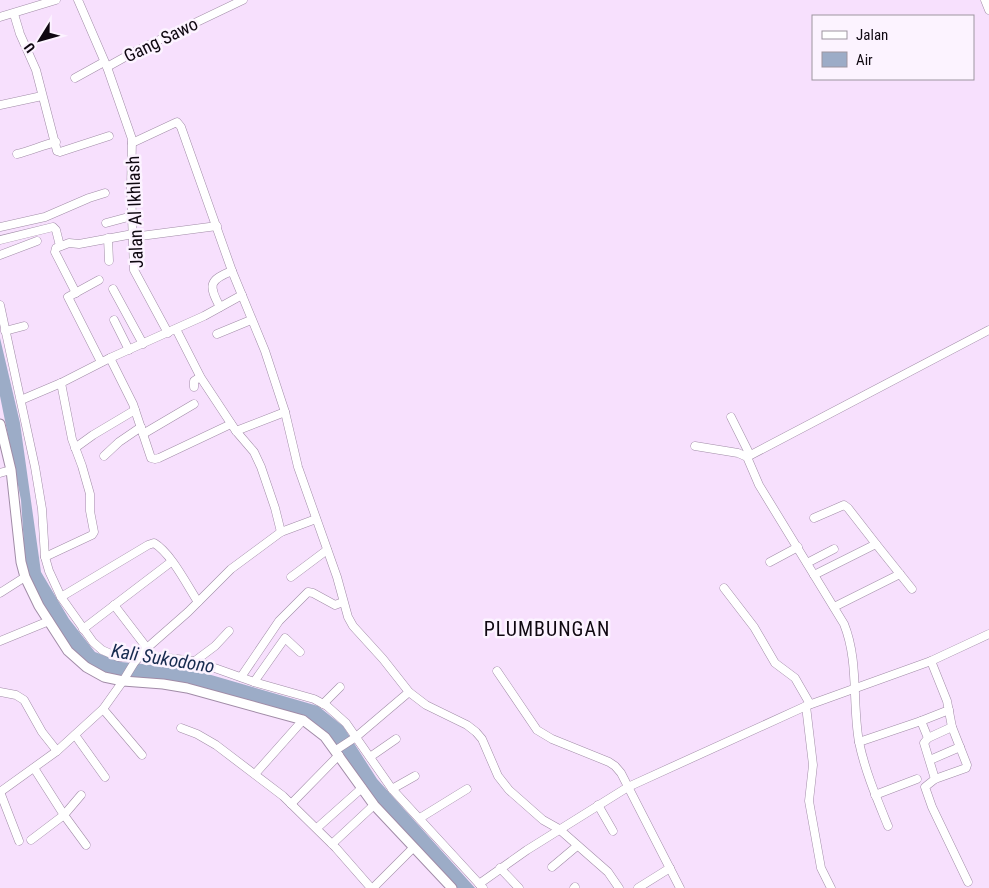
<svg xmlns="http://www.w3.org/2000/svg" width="989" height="888" viewBox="0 0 989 888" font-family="'Roboto Condensed',sans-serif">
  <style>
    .water { fill: #9cacc7 }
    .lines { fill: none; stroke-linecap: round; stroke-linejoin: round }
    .river { stroke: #9cacc7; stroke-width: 10 }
    .minor-casing { stroke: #a18ca7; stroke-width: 9 }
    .major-casing { stroke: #a18ca7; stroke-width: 11 }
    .minor { stroke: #fff; stroke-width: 8 }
    .major { stroke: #fff; stroke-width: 9 }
    .labels { text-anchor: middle; stroke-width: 5; stroke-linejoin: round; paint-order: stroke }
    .street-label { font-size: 18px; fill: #0f0811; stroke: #fcf3ff }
    .water-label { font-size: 19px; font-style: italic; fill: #162a4f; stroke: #fcf3ff }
    .quarter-label { font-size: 20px; letter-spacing: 1px; fill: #0f0811; stroke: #fcf3ff }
  </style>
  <rect width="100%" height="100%" fill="#f7e0fd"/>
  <path class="water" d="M0 338 20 423 41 572 69 619 95 652 121 662 187 668 318 706 343 726 377 779 475 888H455L381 811 304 717 102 674 73 652 41 605 25 559 21 500 0 396Z"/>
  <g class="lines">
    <path class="river" d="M26 548V564L37 588"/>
    <g class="minor-casing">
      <g id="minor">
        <path d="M78 0 107 67 132 139 131 190 134 270 168 333"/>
        <path d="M985 0 989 10"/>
        <path d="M14 14 20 34 36 70 57 151 60 152 109 136"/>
        <path d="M0 17 56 0"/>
        <path d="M107 67 134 52 243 0"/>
        <path d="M75 78 104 62"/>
        <path d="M0 105 42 96"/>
        <path d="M132 143 177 122 181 127 232 271 265 351 285 412 298 467 337 577 348 617 353 626 383 659 409 692 426 705 467 725 476 732 482 739 498 776 509 790 543 820 559 829 608 872 619 888"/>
        <path d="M17 154C30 151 43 145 56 142"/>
        <path d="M106 223 132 216"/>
        <path d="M0 227 45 217 89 198 105 193"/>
        <path d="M133 237 217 226"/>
        <path d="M108 238 109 261"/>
        <path d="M0 240 53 227 56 230 60 246"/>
        <path d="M0 255 37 241"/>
        <path d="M99 280 68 297 101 362"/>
        <path d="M113 289 143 344"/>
        <path d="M76 293 55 252 56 248 69 243 79 244 133 234"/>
        <path d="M0 305 35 467 42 509 45 557 49 571 61 597 93 642 102 650 118 657H159L195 661 254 682 314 699 327 706 346 723 392 789 483 888"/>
        <path d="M220 307C208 285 209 280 232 271"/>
        <path d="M114 320 129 350"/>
        <path d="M176 329 201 378 236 431 254 452 261 467 275 508 281 532"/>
        <path d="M5 331 24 326"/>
        <path d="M217 334 251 320"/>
        <path d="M110 358 133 404 151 458 155 459 159 458 231 424"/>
        <path d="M194 387V381L200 377"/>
        <path d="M21 400 61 383 110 358 204 316 242 295"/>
        <path d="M731 417 750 455"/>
        <path d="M236 431 285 412"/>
        <path d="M143 434 194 404"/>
        <path d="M695 446 738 453 747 457 759 485 844 624C859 661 852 703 859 742 865 771 877 799 888 826"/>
        <path d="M75 448 93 435 135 410"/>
        <path d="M104 456 119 442 141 427"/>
        <path d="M747 457 989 330"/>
        <path d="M0 473 11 470"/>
        <path d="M814 518 844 505 848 508 876 544 814 575"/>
        <path d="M876 544 912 589"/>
        <path d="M45 557 92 535 94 532 90 511V494L82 466 72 439 61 383"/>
        <path d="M770 562 798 547"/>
        <path d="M807 563 834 549"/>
        <path d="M291 577 327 550"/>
        <path d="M724 588 754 627 775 663 795 678 810 704"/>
        <path d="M0 593 25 577"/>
        <path d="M61 597 148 545 154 543C171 553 187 585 198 602"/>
        <path d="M114 605 147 648"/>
        <path d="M834 607 900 574"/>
        <path d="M83 629 171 562"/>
        <path d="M0 641 49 621"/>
        <path d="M195 661 215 646 229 631"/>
        <path d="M931 661 947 701 952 727 967 765 966 768 935 779 925 787 932 807 968 882"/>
        <path d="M497 671 537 730 552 739 609 762 615 766 621 773 680 888"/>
        <path d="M241 677 279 621 308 592 313 593 335 605 343 602"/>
        <path d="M254 682 285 638 300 652"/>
        <path d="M0 692 16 695 24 700 42 732 57 751"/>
        <path d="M323 704 340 687"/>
        <path d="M806 706 813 765 809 801 821 868 831 888"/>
        <path d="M103 709 142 755"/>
        <path d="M921 721 928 738 924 743 935 779"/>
        <path d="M181 728 197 734 216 745 283 796 336 848 371 888"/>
        <path d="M75 735 105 777"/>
        <path d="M928 738 952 727"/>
        <path d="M859 742 921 721 949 710"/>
        <path d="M336 750 356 737 409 692"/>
        <path d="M370 757 396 739"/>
        <path d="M930 760 960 747"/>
        <path d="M34 768 64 815 86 845"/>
        <path d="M255 774 303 720"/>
        <path d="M392 789 415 776"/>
        <path d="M0 792 57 751 103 709 123 681 134 663 147 648 188 612 231 569 281 532 316 519"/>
        <path d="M0 792 19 841"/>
        <path d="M875 795 917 779"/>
        <path d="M291 804 339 755"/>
        <path d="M598 805 613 831"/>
        <path d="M420 818 467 789"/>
        <path d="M317 828 362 788"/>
        <path d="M31 840 64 815 81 795"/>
        <path d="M332 844 374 805"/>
        <path d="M552 867 577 846"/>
        <path d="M500 868 519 888"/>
        <path d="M479 884 527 850 628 787 806 706 931 661 989 634"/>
        <path d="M373 888 413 848"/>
        <path d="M574 888 575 887"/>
        <path d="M638 888 670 868"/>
      </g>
    </g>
    <g class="major-casing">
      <path id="major" d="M0 424 11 470 21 562 25 577 39 606 68 651 86 667 104 677 123 681 163 684 187 688 303 720 325 737 374 805 452 888"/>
    </g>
    <use href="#minor" class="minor"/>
    <use href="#major" class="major"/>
  </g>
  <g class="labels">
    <g class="street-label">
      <text transform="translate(161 40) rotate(-26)" y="6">Gang Sawo</text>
      <text transform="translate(135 212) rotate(-92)" y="6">Jalan Al Ikhlash</text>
    </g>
    <g class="water-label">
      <text transform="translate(163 658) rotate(9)" y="7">Kali Sukodono</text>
    </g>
    <g class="quarter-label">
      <text x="547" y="636">PLUMBUNGAN</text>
    </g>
  </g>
  <rect x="812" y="15" width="162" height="65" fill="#fcf3ff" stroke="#9d95a0"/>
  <rect x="822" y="31" width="25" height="8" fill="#ffffff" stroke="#9d95a0"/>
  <text x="856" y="40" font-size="15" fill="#0f0811">Jalan</text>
  <rect x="822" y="52" width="25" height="15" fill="#9cacc7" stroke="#9d95a0"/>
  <text x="856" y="65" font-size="15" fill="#0f0811">Air</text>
  <g transform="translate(40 40) rotate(233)" stroke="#fcf3ff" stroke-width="4" paint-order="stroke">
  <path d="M0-4L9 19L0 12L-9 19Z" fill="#0f0811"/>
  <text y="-8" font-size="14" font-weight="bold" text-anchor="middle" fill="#0f0811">U</text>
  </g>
</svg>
